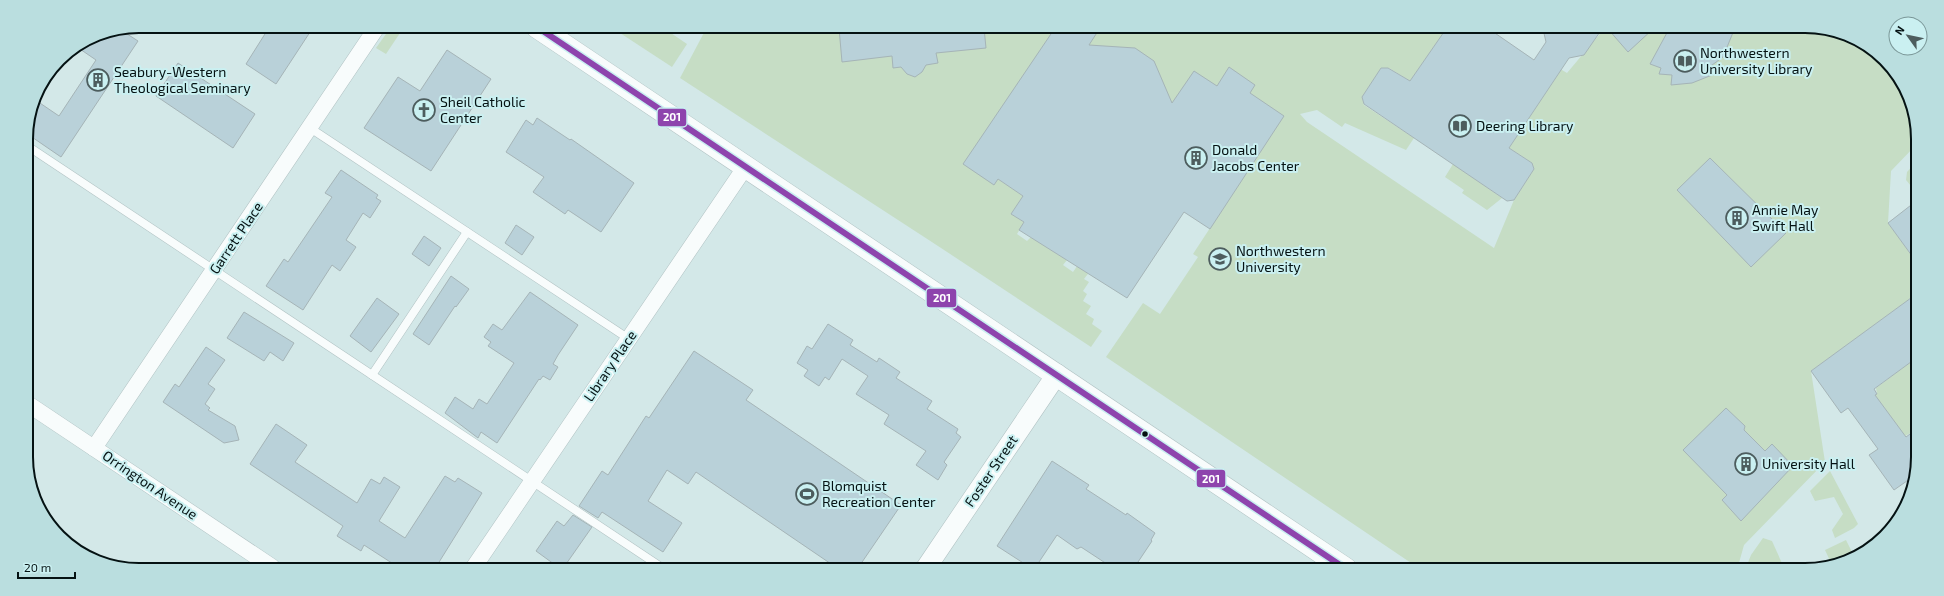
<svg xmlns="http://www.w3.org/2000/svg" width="1944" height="596" viewBox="0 0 1944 596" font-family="'Exo 2',sans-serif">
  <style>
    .green { fill: #c6ddc5 }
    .building { fill: #b9d1d9; stroke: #a5b4b7 }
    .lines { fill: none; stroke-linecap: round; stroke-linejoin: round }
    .service-casing { stroke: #b1c2c3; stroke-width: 9 }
    .minor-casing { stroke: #b1c2c3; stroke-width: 17 }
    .tertiary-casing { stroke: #b1c2c3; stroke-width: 21 }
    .secondary-casing { stroke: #b1c2c3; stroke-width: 23 }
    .service { stroke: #f8fcfc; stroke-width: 8 }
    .minor { stroke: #f8fcfc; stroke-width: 16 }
    .tertiary { stroke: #f8fcfc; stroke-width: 20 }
    .secondary { stroke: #f8fcfc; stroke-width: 22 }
    .bus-1-casing { stroke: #caf0f1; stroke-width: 9 }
    .bus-1 { stroke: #8e44ad; stroke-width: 6 }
    .bus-dot { fill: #051213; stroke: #caf0f1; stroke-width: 1.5 }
    .labels { text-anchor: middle; stroke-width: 4; stroke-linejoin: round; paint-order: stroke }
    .poi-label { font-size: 14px; fill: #051213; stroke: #caf0f1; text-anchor: start }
    .street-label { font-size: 14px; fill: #051213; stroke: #caf0f1 }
    .rim { fill: none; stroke: #051213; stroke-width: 2 }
    .line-badge { stroke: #caf0f1; stroke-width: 1.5 }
    .badge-label { font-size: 11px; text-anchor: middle; font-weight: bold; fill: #fff }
  </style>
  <rect width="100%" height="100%" fill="#d3e8e8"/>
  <g class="green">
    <path d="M391 27H404L386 54 376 48Z"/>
    <path d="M622 27H662L687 44 672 67 620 33Z"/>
    <path d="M707 27 1446 29 1410 81 1389 68H1381L1362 97 1364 105 1414 138 1406 150 1345 123 1342 127 1317 110 1300 114 1307 122 1494 248 1514 200 1534 169 1532 163 1509 148 1559 73 1552 64 1567 73 1604 29 1834 30 1890 64 1916 117V145L1891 171 1888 223 1915 260V295L1811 371 1825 462 1744 545 1737 570 1420 569 1106 357 1143 303 1160 314 1198 257 1193 254 1282 118 985 178 998 179 1023 196 1011 214 1024 222 1017 234 1027 241 1031 237 1067 260 1063 265 1073 272 1082 259 1094 266 1084 279 1089 282 1083 291 1087 294 1083 301 1091 306 1086 314 1094 319 1092 324 1102 331 1091 347 938 246 680 78Z"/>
    <path d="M1916 162V192L1906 180 1907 172Z"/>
    <path d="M1453 164 1502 198 1487 210 1462 193 1464 190 1445 177Z"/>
    <path d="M1915 359 1914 431 1905 436 1875 395 1877 394 1876 388Z"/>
    <path d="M1830 471 1858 524 1854 528 1835 538 1832 530 1843 514 1834 497 1815 501 1810 491Z"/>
    <path d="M1763 538 1772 541 1785 570H1745L1751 555Z"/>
    <path d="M1846 540 1853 554 1831 563 1825 550Z"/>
  </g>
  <g class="building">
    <path d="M270 26H314L276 84 246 64Z"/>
    <path d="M839 28H984L986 48 936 53 938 63 926 65 922 72 915 77 907 74 901 67 893 68 892 56 842 62Z"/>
    <path d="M1055 28H1100L1089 45 1135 48 1154 61 1172 103 1194 71 1217 86 1229 67 1255 85 1250 93 1284 116 1210 229 1184 212 1127 298 1019 230 1024 222 1011 214 1023 196 998 179 994 185 963 164Z"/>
    <path d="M1446 29H1489L1534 60 1546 42 1543 29H1602L1584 55 1569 58 1509 148 1532 163 1534 169 1514 200 1507 201 1364 104 1362 97 1381 68H1388L1410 81Z"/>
    <path d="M1608 29H1653L1628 52Z"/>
    <path d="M1669 29 1701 30H1734L1723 57 1708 68 1712 75 1692 83 1671 85 1672 75 1659 74 1661 68 1650 64Z"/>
    <path d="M121 30 138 41 61 157 26 133 34 99 59 116 96 60 77 47 96 35Z"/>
    <path d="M447 50 491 79 431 171 364 128 398 77 420 91Z"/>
    <path d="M178 63 255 114 233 148 156 96Z"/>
    <path d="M537 118 570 140 571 139 634 183 601 232 568 210 565 214 533 192 544 177 506 152 526 120 533 125Z"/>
    <path d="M1710 158 1786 233 1751 267 1677 190Z"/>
    <path d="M341 170 378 195 376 198 381 201 370 218 363 213 346 240 356 247 340 271 332 265 303 310 266 286 284 259 288 262 332 197 325 193Z"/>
    <path d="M1915 202V260L1888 223Z"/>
    <path d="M516 225 534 237 522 255 505 243Z"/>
    <path d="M424 236 441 248 429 266 412 254Z"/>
    <path d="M451 276 469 289 456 307 455 306 429 345 413 334Z"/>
    <path d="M530 292 578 325 558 355 553 364 558 367 550 380 543 376 540 380 539 379 497 443 481 432 478 438 445 413 455 397 473 409 479 399 487 404 514 363 488 346 491 342 484 337 493 324 502 330Z"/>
    <path d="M1915 295V359L1874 389 1877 394 1875 395 1906 437 1914 431V476L1894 490 1869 455 1878 449 1848 408 1841 413 1811 371Z"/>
    <path d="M377 298 399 314 371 352 350 336Z"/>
    <path d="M244 312 294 343 283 361 270 352 264 361 227 338Z"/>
    <path d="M828 324 853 340 850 345 877 362 879 358 900 372 896 378 932 401 927 409 958 429 956 433 961 437 944 462 947 465 938 480 916 465 926 451 884 424 889 415 856 394 868 376 842 359 829 380 825 377 819 386 804 376 808 370 797 363 807 346 812 349Z"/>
    <path d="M206 347 225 360 208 384 215 389 205 404 210 408 208 410 235 426 239 440 224 443 163 402 175 384 179 387Z"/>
    <path d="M694 351 753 390 746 400 901 505 858 568H837L696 472 688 484 667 470 648 501 682 523 663 552 602 512 598 518 579 506 602 471 608 475 646 416 649 418Z"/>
    <path d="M1726 408 1745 426 1744 430 1765 451 1772 444 1793 466 1741 521 1722 500 1727 495 1683 450Z"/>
    <path d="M276 424 307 445 295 462 357 503 371 479 380 484 384 477 400 487 379 521 405 538 445 476 455 482 458 478 482 493 436 567H398L364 545 361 551 337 536 343 526 250 464Z"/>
    <path d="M1052 461 1089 485 1086 489 1126 515 1127 513 1155 533 1151 540 1152 541 1134 568H1113L1081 547 1077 549 1057 535 1035 568H1031L997 546Z"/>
    <path d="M573 515 592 527 564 567H558L536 551 557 521 564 526Z"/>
  </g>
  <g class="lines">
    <g class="service-casing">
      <g id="service">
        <path d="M310 128 629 339"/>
        <path d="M26 145 661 567"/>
        <path d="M372 375 467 232"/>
      </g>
    </g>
    <g class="minor-casing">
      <g id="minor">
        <path d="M28 404 272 567"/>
        <path d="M94 448 377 27"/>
        <path d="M474 567 746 166"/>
      </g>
    </g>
    <g class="tertiary-casing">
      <path id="tertiary" d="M926 568 1057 374"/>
    </g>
    <g class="secondary-casing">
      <path id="secondary" d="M537 27 1346 569"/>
    </g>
    <use href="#service" class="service"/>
    <use href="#minor" class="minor"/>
    <use href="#tertiary" class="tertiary"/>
    <use href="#secondary" class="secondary"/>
    <g class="bus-1-casing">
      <path id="bus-1" d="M537 27 1346 569"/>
    </g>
    <use href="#bus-1" class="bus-1"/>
  </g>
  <defs>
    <g id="library-ring" transform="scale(1.15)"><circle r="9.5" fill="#caf0f1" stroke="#4d5d5e" stroke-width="1.5"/><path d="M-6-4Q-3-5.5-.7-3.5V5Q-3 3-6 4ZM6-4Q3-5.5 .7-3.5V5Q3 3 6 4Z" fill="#4d5d5e"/></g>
    <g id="building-ring" transform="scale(1.15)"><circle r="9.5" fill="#caf0f1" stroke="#4d5d5e" stroke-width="1.5"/><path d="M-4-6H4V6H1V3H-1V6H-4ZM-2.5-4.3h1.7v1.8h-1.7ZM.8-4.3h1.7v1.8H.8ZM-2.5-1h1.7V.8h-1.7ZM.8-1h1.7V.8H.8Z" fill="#4d5d5e"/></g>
    <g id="church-ring" transform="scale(1.15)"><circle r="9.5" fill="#caf0f1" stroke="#4d5d5e" stroke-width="1.5"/><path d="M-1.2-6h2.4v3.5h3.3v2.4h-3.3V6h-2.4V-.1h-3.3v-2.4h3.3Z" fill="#4d5d5e"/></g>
    <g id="university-ring" transform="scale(1.15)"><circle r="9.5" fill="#caf0f1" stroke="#4d5d5e" stroke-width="1.5"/><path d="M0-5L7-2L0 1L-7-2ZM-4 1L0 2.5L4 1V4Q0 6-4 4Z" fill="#4d5d5e"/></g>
    <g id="stadium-ring" transform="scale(1.15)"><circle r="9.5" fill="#caf0f1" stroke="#4d5d5e" stroke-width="1.5"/><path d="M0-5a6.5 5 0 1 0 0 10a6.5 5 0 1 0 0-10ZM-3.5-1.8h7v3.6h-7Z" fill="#4d5d5e"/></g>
  </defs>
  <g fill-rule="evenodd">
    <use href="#library-ring" x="1685" y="61"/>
    <use href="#building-ring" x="98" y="80"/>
    <use href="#church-ring" x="424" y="110"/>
    <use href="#library-ring" x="1460" y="126"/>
    <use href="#building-ring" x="1196" y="158"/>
    <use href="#building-ring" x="1737" y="218"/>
    <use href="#university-ring" x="1220" y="259"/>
    <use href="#building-ring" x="1746" y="464"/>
    <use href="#stadium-ring" x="807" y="494"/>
  </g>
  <circle class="bus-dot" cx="1145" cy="434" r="3.5"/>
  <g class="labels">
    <g class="poi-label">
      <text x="1700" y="58">Northwestern<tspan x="1700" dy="16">University Library</tspan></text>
      <text x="114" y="77">Seabury-Western<tspan x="114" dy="16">Theological Seminary</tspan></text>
      <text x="440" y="107">Sheil Catholic<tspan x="440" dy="16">Center</tspan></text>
      <text x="1476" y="131">Deering Library</text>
      <text x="1212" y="155">Donald<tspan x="1212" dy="16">Jacobs Center</tspan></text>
      <text x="1752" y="215">Annie May<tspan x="1752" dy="16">Swift Hall</tspan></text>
      <text x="1236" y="256">Northwestern<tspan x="1236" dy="16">University</tspan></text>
      <text x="1762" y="469">University Hall</text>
      <text x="822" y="491">Blomquist<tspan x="822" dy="16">Recreation Center</tspan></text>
    </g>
    <g class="street-label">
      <text transform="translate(236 238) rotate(-56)" y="5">Garrett Place</text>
      <text transform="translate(610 366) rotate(-56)" y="5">Library Place</text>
      <text transform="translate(991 471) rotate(-56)" y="5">Foster Street</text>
      <text transform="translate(150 485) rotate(34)" y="5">Orrington Avenue</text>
    </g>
  </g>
  <path d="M0 0H1944V596H0ZM139 33H1805A106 106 0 0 1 1911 139V457A106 106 0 0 1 1805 563H139A106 106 0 0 1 33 457V139A106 106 0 0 1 139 33Z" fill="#badedf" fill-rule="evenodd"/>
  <path class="rim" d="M139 33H1805A106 106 0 0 1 1911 139V457A106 106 0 0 1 1805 563H139A106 106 0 0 1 33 457V139A106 106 0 0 1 139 33Z"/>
  <g class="line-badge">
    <rect x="657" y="108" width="30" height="19" rx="4" fill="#8e44ad"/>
    <rect x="926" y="288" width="31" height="20" rx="4" fill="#8e44ad"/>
    <rect x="1196" y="469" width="30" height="19" rx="4" fill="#8e44ad"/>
  </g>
  <g class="badge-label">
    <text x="672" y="121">201</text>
    <text x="942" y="302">201</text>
    <text x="1211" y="483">201</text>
  </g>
  <g transform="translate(1908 36) rotate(303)"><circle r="19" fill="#caf0f1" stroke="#7b9798"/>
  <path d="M0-3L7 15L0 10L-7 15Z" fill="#4d5d5e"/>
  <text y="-6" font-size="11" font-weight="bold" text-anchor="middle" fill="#051213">N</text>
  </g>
  <path d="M18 572v6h57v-6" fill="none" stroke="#051213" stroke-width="2"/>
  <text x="24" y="572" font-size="12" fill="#051213" stroke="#caf0f1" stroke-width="3" paint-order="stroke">20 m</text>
</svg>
